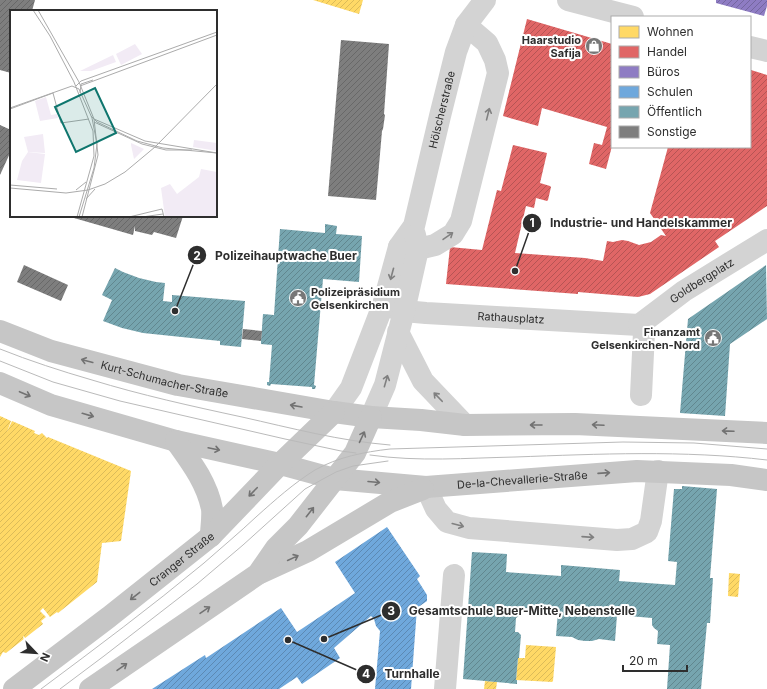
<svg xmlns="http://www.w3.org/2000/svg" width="767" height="689" viewBox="0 0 767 689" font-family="Inter,sans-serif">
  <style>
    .homes { fill: url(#homes-hatch) }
    .shops { fill: url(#shops-hatch) }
    .offices { fill: url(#offices-hatch) }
    .schools { fill: url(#schools-hatch) }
    .public { fill: url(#public-hatch) }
    .building { fill: url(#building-hatch) }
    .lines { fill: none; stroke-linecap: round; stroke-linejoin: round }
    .minor { stroke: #d3d3d3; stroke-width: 22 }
    .major { stroke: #c6c6c6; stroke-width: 22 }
    .tram { stroke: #bababa; stroke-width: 1 }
    .oneway { stroke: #808080 }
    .oneway2 { stroke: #727272 }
    .labels { text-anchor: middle; stroke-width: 4; stroke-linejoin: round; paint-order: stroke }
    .poi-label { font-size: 11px; font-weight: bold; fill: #2e2e2e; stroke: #fff; text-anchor: end }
    .street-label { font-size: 11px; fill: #2e2e2e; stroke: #fff }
    .inset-road { fill: none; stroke: #ababab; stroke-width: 1 }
    .view { fill: #0f766e; fill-opacity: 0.15; stroke: #0f766e; stroke-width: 2 }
    .inset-edge { fill: none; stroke: #2e2e2e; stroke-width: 2 }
    .leader { fill: none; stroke: #2e2e2e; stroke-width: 1.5 }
    .callout-dot { fill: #2e2e2e; stroke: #fff; stroke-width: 1.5 }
    .mark-label { font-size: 12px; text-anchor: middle; font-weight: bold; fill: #fff }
    .callout-label { font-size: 12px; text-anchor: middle; font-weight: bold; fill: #2e2e2e; stroke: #fff; stroke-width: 4; stroke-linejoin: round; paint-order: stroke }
  </style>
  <defs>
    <pattern id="homes-hatch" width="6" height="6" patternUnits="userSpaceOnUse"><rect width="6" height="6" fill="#ffd966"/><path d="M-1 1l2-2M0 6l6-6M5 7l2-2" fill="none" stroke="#dbbb59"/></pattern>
    <pattern id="shops-hatch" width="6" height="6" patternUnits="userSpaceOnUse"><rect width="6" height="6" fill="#e06666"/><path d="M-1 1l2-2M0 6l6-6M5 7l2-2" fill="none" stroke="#b65454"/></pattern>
    <pattern id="offices-hatch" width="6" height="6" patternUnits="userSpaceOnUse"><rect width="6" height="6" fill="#8e7cc3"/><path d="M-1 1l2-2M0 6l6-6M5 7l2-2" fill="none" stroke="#74669f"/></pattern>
    <pattern id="schools-hatch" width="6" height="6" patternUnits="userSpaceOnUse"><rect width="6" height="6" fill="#6fa8dc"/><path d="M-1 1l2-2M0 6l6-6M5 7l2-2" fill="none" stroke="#5c89b3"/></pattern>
    <pattern id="public-hatch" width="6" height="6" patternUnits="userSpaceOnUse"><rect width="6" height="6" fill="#76a5af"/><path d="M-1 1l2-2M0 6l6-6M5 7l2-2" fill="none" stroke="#61878f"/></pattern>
    <pattern id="building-hatch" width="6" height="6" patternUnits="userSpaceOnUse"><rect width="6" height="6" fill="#7e7e7e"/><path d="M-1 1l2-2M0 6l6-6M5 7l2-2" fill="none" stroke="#686868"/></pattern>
  </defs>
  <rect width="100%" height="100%" fill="#fff"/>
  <g class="homes">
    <path d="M313 0H363L359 14Z"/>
    <path d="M0 416 11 421 7 432 12 421 35 431 34 433 39 435 42 433 47 438 48 437 131 471 121 541 102 543 97 582 58 613 57 612 50 617 43 608 40 611 46 617 41 621 43 624 6 653 3 652 0 657Z"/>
    <path d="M729 573 740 574 738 597 728 596Z"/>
    <path d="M526 645 556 647 553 681 552 682 516 680 518 658H525Z"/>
    <path d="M485 681 497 682 496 689H484Z"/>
  </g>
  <g class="shops">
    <path d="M527 19 612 44V146L606 169 589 164 594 143 602 145 607 127 542 108 538 126 503 116Z"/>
    <path d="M751 70 767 75V206L715 241 719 247 650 294 638 297 578 292V294L446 284 450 247 482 250 497 190 501 191 513 145 547 153 540 183 550 186 551 187 548 200 547 201 536 198 534 208 526 206 515 253 585 258 603 261 607 241 613 242 622 240 628 241 639 245 651 242 661 235 666 236 650 213 668 147H725L731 148V147H750V73Z"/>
  </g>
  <path class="offices" d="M716 0H767V6L764 16 716 3Z"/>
  <path class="schools" d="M387 527 420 576 417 579 427 595V601L417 608 411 689H375L380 631 376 626 374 619 371 616 334 648 340 658 302 684 297 677 279 689H152L205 655 206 658 281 608 297 632 315 620 355 593 335 562Z"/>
  <g class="public">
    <path d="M325 224 337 226 336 234 362 236 359 282 323 279 314 385 316 386 315 389H312V387L271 384 270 386 267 385V382H269L272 345 261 344V341L263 314 274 315 280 229 325 233Z"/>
    <path d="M766 265 767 319 730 344 725 416 680 413 688 319Z"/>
    <path d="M115 268 123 272 139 278 156 282 165 283 163 301 172 302V295L245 301 241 347 220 345V341L143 333 122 328 103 321 112 300 102 295Z"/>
    <path d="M682 486 717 489 710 578H713L710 623H707L701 689H667L670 645 657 644 658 631 654 628 652 625V618L617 615 615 641 599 639 592 641H585L578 640 572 637 556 636 558 611 523 608 522 614 516 618 515 632H518L521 635 519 658H518L516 680H517V684L463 679 472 552 507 554 506 572 561 576V565L620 570 619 581 675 585 677 562 668 561 674 489H682Z"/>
  </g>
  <g class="building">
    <path d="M0 0H35L32 11H11V73L0 70Z"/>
    <path d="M341 40 389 44 384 114 385 115 383 129 382 131 376 200 328 196Z"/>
    <path d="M0 125 11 130V151L0 175Z"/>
    <path d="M67 216H183L176 238 154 232 152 235 135 231V226L133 235Z"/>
    <path d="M24 265 68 285 61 301 17 282Z"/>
    <path d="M243 329 262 331 261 341 242 339Z"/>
  </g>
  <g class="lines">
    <g class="minor">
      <path d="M568 0 633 17"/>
      <path d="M750 47 767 51"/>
      <path d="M399 247 418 249 435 245 453 234 461 221 498 73 495 60 487 43 466 25"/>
      <path id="s1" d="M383 305 404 311 426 313 639 325"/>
      <path id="s2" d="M639 325 684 291 767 240"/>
      <path d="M639 325 644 332 641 395"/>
      <path d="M398 332 423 381 465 425"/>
      <path id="s3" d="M334 412 351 388 383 305 399 247 414 226 440 116 456 52 466 25 485 0"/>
      <path d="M371 417 385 385 404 311 418 249 415 235"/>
      <path d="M426 487 436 509 447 522 469 528 617 540 632 539 647 532 651 521 658 471"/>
      <path d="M445 689 454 575"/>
    </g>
    <g class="major">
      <path id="s4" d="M0 331 51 351 178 385 334 412 371 417 421 420 465 425 575 424 767 433"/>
      <path id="s5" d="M0 383 51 405 176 441 280 464 335 479 426 487 637 471 731 475 767 480"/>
      <path d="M176 441C191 462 207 483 212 509 213 517 211 528 211 536"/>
      <path d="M260 573 308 551 390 502 423 489"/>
      <path id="s6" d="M14 689 109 617 211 536 280 464 334 412"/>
      <path d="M90 689 258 574 276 548 298 526 355 453 371 417"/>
    </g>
    <g class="tram">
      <path d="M0 349C30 361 61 371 92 380 141 395 191 406 242 417 291 428 340 441 390 445"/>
      <path d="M0 361 53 382 120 401 285 439 341 451 356 453"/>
      <path d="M370 455C418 462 467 458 515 457 599 454 683 450 767 460"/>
      <path d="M41 689C96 648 151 607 204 563 221 548 239 533 256 517 275 500 294 483 315 470 338 457 364 452 390 449L623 442 694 443 767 449"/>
      <path d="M60 689 104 656 197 584 243 545 305 489 323 479 336 472 353 466 388 461"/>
    </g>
  </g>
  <defs><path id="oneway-shaft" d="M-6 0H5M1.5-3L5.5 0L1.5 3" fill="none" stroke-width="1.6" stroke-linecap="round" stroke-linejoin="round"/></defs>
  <g class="oneway">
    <use href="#oneway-shaft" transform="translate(488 114) rotate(-76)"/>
    <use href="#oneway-shaft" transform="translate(448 236) rotate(-35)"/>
    <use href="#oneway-shaft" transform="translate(392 274) rotate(105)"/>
    <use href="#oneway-shaft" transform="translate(386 381) rotate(-74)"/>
    <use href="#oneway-shaft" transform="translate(438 397) rotate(-134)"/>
    <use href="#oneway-shaft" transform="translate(458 525) rotate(15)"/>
    <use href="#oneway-shaft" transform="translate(588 537) rotate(4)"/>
  </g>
  <g class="oneway2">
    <use href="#oneway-shaft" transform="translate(87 361) rotate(-165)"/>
    <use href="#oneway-shaft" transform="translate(25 394) rotate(23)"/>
    <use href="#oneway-shaft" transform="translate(296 406) rotate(-170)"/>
    <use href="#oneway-shaft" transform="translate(88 415) rotate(16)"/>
    <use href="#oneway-shaft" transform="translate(536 425) rotate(180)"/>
    <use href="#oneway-shaft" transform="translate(598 425) rotate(-177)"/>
    <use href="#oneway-shaft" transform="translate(728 431) rotate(-178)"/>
    <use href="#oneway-shaft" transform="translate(362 437) rotate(-65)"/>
    <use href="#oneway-shaft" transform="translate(214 449) rotate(12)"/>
    <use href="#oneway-shaft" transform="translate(604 473) rotate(-4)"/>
    <use href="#oneway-shaft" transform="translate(374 482) rotate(5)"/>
    <use href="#oneway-shaft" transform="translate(253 492) rotate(134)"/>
    <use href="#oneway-shaft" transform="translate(310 512) rotate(-52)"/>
    <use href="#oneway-shaft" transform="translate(293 558) rotate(-25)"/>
    <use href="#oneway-shaft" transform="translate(135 596) rotate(142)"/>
    <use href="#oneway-shaft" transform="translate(205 610) rotate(-34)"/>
    <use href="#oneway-shaft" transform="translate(122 667) rotate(-35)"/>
  </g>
  <defs>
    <g id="shop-disc" transform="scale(0.9)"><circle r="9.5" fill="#777" stroke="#fff"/><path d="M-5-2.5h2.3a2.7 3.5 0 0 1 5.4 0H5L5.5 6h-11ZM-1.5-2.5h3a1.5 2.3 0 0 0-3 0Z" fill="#fff"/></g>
    <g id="civic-disc" transform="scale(0.9)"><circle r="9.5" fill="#777" stroke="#fff"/><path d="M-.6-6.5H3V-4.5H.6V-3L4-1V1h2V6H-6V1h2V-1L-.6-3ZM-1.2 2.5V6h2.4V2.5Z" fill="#fff"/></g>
  </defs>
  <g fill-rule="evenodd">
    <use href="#shop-disc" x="594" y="46"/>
    <use href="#civic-disc" x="298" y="298"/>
    <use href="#civic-disc" x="713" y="338"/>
  </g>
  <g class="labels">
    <g class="poi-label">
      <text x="581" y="44">Haarstudio<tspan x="581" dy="13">Safija</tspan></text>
      <text x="311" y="296" text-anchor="start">Polizeipräsidium<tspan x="311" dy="13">Gelsenkirchen</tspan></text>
      <text x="700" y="336">Finanzamt<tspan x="700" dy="13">Gelsenkirchen-Nord</tspan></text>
    </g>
    <g class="street-label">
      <text dy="4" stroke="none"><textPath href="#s3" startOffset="324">Hölscherstraße</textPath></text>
      <text dy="4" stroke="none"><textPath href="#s2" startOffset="77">Goldbergplatz</textPath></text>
      <text dy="4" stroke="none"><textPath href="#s1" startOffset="129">Rathausplatz</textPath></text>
      <text dy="4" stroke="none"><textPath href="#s4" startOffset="172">Kurt-Schumacher-Straße</textPath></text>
      <text dy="4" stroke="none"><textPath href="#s5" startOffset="537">De-la-Chevallerie-Straße</textPath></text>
      <text dy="4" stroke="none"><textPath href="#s6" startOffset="212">Cranger Straße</textPath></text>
    </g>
  </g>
  <g transform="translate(10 10)">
    <rect width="207" height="207" fill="#fff"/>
    <path d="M125 34 132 44 111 55 106 44ZM103 45 106 52 81 61H70ZM36 87 41 105 47 104 48 108 30 111 25 91ZM33 124 35 143 18 142 14 127ZM184 130 207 133V141L183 137ZM121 133 134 139 124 149 121 135ZM191 159 207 162V207H155L151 178 160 174 167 184 189 167Z" fill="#f2ebf5"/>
    <path d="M18 142 35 144 31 173 7 170 12 151Z" fill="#f2ebf5"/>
    <path class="inset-road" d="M23 0 40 26 64 72 83 121 84 146 67 207M28 0 69 72 84 109 88 145 72 207M66 76 71 71 207 22M70 76 207 25M70 83 71 74 83 70M0 98 62 76 69 79 82 108 87 134 84 158 69 207M0 99 43 83 51 113 79 109M81 106 87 112 127 131 153 138 207 143M84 109 135 131 207 143M84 112 132 134 156 140H182M0 175 47 179M0 178 56 183 78 180 95 174 115 162 145 137 207 74M66 180 76 172M76 189 85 179M119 207 152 199 154 207M132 207 153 204"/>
    <path class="view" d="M85 78 106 123 66 142 45 97Z"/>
    <rect width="207" height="207" class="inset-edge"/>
  </g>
  <path class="leader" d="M515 271L532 223M175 311L197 255M324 639L391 611M288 640L366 674"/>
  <g class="callout-dot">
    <circle cx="515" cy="271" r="4"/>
    <circle cx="175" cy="311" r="4"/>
    <circle cx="324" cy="639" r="4"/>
    <circle cx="288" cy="640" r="4"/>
    <circle cx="532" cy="223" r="10"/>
    <circle cx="197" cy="255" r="10"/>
    <circle cx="391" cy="611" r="10"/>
    <circle cx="366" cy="674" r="10"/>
  </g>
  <g class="mark-label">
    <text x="532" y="227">1</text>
    <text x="197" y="260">2</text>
    <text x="391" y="615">3</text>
    <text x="366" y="678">4</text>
  </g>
  <g class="callout-label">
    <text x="641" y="227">Industrie- und Handelskammer</text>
    <text x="286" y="260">Polizeihauptwache Buer</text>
    <text x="522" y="615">Gesamtschule Buer-Mitte, Nebenstelle</text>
    <text x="412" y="678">Turnhalle</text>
  </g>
  <rect x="611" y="16" width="140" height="132" fill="#ffffff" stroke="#ababab"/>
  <rect x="619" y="26" width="20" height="12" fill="#ffd966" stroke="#ababab"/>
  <text x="647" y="36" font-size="12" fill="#2e2e2e">Wohnen</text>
  <rect x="619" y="46" width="20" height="12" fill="#e06666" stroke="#ababab"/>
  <text x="647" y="56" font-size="12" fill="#2e2e2e">Handel</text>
  <rect x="619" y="66" width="20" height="12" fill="#8e7cc3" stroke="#ababab"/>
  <text x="647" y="76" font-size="12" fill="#2e2e2e">Büros</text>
  <rect x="619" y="86" width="20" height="12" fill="#6fa8dc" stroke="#ababab"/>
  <text x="647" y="96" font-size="12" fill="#2e2e2e">Schulen</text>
  <rect x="619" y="106" width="20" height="12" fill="#76a5af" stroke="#ababab"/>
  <text x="647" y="116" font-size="12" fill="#2e2e2e">Öffentlich</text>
  <rect x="619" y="126" width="20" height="12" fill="#7e7e7e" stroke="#ababab"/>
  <text x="647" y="136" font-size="12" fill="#2e2e2e">Sonstige</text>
  <g transform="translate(36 653) rotate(115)" stroke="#ffffff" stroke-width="3" paint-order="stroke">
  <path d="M0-3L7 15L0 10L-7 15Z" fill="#2e2e2e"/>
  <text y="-6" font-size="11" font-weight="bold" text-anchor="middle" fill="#2e2e2e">N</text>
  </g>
  <path d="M623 665v6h64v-6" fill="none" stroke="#2e2e2e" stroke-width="2"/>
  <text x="629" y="665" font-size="12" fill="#2e2e2e" stroke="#ffffff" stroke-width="3" paint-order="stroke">20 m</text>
</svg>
